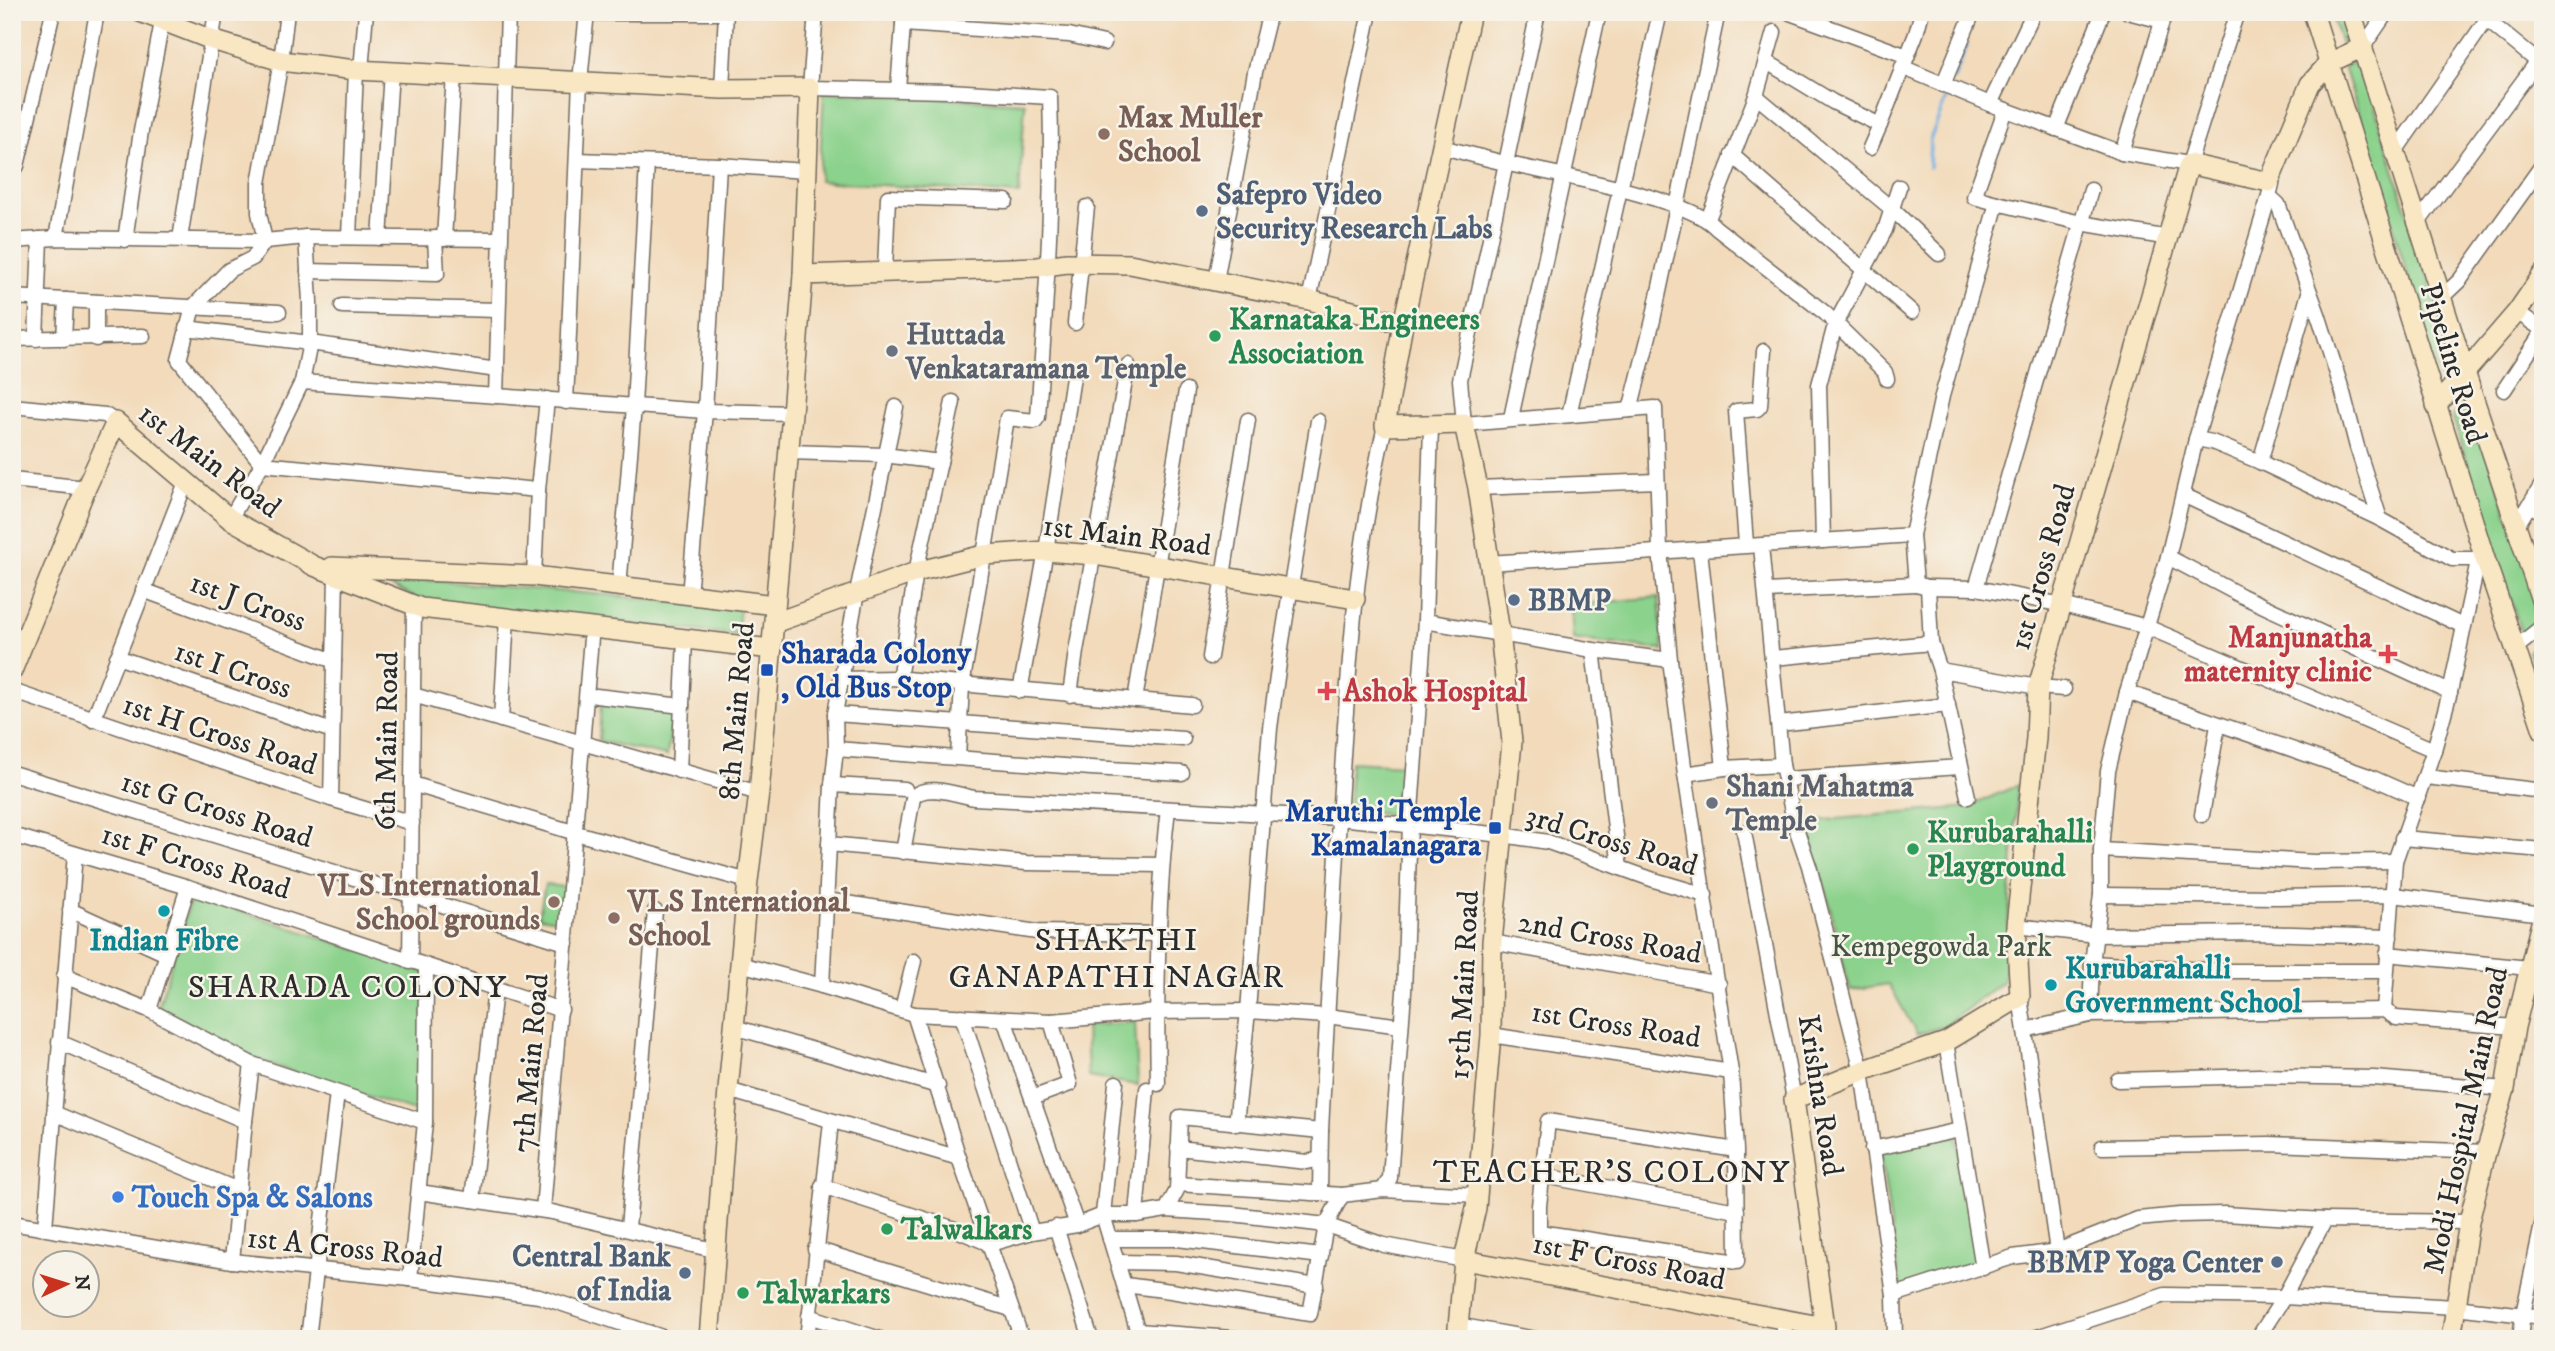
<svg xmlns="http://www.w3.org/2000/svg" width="2555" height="1351" viewBox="0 0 2555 1351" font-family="'IM FELL DW Pica',serif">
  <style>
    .green { fill: #8bd28c; stroke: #5b7e5c; stroke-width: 2 }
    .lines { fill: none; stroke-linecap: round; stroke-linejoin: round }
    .stream { stroke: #6baddf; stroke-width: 3.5 }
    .street-casing { stroke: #71685d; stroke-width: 17 }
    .secondary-casing { stroke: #71685d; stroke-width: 22 }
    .street { stroke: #fff; stroke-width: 14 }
    .secondary { stroke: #f9e7c3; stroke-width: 19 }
    .education-dot { fill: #8d6e63; stroke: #f7f3e8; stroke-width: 2.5 }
    .service-dot { fill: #5c6f8a; stroke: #f7f3e8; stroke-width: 2.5 }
    .leisure-dot { fill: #2e9e5b; stroke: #f7f3e8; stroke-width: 2.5 }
    .worship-dot { fill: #6b7280; stroke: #f7f3e8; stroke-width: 2.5 }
    .health-dot { fill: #e0444e; stroke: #f7f3e8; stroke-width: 2.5 }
    .transit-dot { fill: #1a4fb4; stroke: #f7f3e8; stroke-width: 2.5 }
    .culture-dot { fill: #0f9aa8; stroke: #f7f3e8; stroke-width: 2.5 }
    .shop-dot { fill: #3f7fe0; stroke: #f7f3e8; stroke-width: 2.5 }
    .labels { text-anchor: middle; stroke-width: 5; stroke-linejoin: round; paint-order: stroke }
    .education-label { font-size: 30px; font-weight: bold; fill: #785e54; stroke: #f7f3e8; text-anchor: start }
    .service-label { font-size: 30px; font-weight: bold; fill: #4e5e75; stroke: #f7f3e8; text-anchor: start }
    .leisure-label { font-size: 30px; font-weight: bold; fill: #27864d; stroke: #f7f3e8; text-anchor: start }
    .worship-label { font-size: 30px; font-weight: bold; fill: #5b616d; stroke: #f7f3e8; text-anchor: start }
    .street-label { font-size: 30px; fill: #2b2b2b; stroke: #f7f3e8 }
    .health-label { font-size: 30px; font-weight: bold; fill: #be3a42; stroke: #f7f3e8; text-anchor: end }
    .transit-label { font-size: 30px; font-weight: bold; fill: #164399; stroke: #f7f3e8; text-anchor: start }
    .culture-label { font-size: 30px; font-weight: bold; fill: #0d838f; stroke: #f7f3e8 }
    .park-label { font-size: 30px; fill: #435543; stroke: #f7f3e8 }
    .shop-label { font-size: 30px; font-weight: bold; fill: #366cbe; stroke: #f7f3e8; text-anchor: start }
    .neighbourhood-label { font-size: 32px; letter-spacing: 2px; fill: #2b2b2b; stroke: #f7f3e8 }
  </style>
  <rect width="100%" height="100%" fill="#f7f3e8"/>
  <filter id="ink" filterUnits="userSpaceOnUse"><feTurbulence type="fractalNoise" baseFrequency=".0143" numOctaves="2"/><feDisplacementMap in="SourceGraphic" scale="14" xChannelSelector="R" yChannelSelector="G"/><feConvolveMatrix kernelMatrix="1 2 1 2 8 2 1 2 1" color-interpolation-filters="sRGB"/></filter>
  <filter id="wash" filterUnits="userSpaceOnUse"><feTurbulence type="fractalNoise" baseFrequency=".00686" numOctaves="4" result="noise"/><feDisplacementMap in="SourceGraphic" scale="28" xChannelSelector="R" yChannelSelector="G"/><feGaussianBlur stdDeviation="1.57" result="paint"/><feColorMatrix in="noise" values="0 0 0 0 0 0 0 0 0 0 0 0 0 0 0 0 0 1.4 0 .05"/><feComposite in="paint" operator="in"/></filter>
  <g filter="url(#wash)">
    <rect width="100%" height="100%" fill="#f2daba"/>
    <g class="green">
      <path d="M2331 12H2343L2352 40 2341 44Z"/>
      <path d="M2360 60 2458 374 2444 394 2344 66Z"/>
      <path d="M824 91 1025 103 1019 194 819 181Z"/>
      <path d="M2467 396 2543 616V621L2523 638 2452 416Z"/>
      <path d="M373 576 608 595 740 609 737 635 422 602Z"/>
      <path d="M1659 597 1663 650 1573 639 1571 605Z"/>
      <path d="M2543 635V696L2528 652Z"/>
      <path d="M601 702 673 712 667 756 599 741Z"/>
      <path d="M1351 762 1405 765 1402 815 1348 811Z"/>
      <path d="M2018 785 2004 980 1945 1026 1917 1034 1889 984 1850 990 1826 891 1805 822 1968 807Z"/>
      <path d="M545 884 569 888 563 921 539 917Z"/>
      <path d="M192 895 428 973 417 1112 253 1059 158 1008Z"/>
      <path d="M1135 1022 1138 1085 1088 1077 1086 1026Z"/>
      <path d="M1956 1133 1979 1266 1900 1289 1880 1149Z"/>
    </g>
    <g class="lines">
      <g class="stream">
        <path d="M1954 79 1967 45"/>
        <path d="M1929 167 1930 140 1946 98"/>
      </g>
    </g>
  </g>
  <g filter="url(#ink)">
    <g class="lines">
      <g class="street-casing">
        <g id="street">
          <path d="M816 12 810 88 949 91 1050 97C1054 204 1045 310 1038 417L1035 421 1007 418 962 686 958 757"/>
          <path d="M1538 12 1460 380 1464 424 1655 408 1660 550 1670 660 1685 774 1731 1072 1736 1150 1737 1262 1539 1232V1206L1548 1121 1736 1150"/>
          <path d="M2128 12 2162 21"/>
          <path d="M587 13H726"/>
          <path d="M1790 13 1907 56"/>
          <path d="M2487 20 2543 66"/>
          <path d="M903 24 1069 35 1104 43"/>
          <path d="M2363 47 2387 12"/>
          <path d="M1767 62 1833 102 1880 125 1916 34 1922 12"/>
          <path d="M1902 67 1990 104 2122 153 2189 164 2237 12"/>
          <path d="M361 70 366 12"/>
          <path d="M1943 85 1973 12"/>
          <path d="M722 89 726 12"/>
          <path d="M898 89 904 12"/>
          <path d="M1756 96 1892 209 1939 254"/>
          <path d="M1990 104 2031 18"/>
          <path d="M2056 129 2103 12"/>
          <path d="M1441 147C1464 152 1486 159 1509 164 1552 174 1690 198 1716 228L1825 313 1885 372 1887 379"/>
          <path d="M1870 148 1880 125"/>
          <path d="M2122 153 2165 12"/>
          <path d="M2394 153 2492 12"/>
          <path d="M1732 155 1912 312"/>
          <path d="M577 160 719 165 806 171"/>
          <path d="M17 166 53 12"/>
          <path d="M2269 196 2278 204 2319 317 2343 393 2357 447 2380 519"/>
          <path d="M1997 203 1974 197 2005 110"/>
          <path d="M1708 219 1756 96 1774 32"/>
          <path d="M2417 224 2543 54"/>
          <path d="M306 237 310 301V343L497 370"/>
          <path d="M349 237 356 70"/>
          <path d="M56 238 97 12"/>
          <path d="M380 238 391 72"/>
          <path d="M180 239 216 12"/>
          <path d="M444 239 454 74"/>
          <path d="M125 240 141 131 162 22"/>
          <path d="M12 241 56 238 265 241 306 237 500 239"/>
          <path d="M265 241 253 258 229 270 193 307 179 360 262 464 538 490"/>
          <path d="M265 241 259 213V183L281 61 287 12"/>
          <path d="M308 271 437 274 435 238"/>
          <path d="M885 271 888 197 1006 201"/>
          <path d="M1216 281 1255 72 1270 12"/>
          <path d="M12 297 279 312"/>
          <path d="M2441 298 2460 280 2543 164"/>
          <path d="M1309 300 1370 12"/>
          <path d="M342 306 498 310"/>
          <path d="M2517 312 2543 330"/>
          <path d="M1075 323 1087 207"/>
          <path d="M186 328 310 343 302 382 262 464 230 519"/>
          <path d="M12 339 143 336"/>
          <path d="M36 339 40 239"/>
          <path d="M64 339 66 300"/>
          <path d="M96 339V302"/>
          <path d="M302 382 705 411 792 413"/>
          <path d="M2504 390 2543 331"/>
          <path d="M496 396 508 12"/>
          <path d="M566 402 580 81 587 12"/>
          <path d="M12 406 105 415 116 422"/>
          <path d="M1630 410 1653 320 1718 12"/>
          <path d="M1569 415 1660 12"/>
          <path d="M1511 418 1599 12"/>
          <path d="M2196 439 2212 442 2260 462 2380 519 2452 559H2485"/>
          <path d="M788 452 884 455 940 462 916 572 899 679"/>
          <path d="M940 462 953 402"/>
          <path d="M2260 462 2309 293"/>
          <path d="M12 480 86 488"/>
          <path d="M1478 488 1657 481"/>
          <path d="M2183 495 2463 626"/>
          <path d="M2530 505 2543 513"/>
          <path d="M2516 527 2543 483"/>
          <path d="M1912 535 1916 584 1928 587 1931 643 1940 670 1968 797"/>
          <path d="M1823 541 1819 385 1835 325 1885 230 1899 187"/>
          <path d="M1746 544 1736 411 1757 409 1760 406 1764 351"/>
          <path d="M1761 546 1782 765 1795 825 1809 866 1862 1071 1894 1295 1895 1339"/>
          <path d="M1700 550 1724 768"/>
          <path d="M2168 557 2242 596 2450 692"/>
          <path d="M1488 563 1912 535 1942 396 1997 203 2081 223 2169 238"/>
          <path d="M534 576 538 490 547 399"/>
          <path d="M1928 587 1976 588 2063 605 2147 627 2434 750"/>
          <path d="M619 588 634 406 647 163"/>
          <path d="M1976 588 2091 190"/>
          <path d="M143 590 334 661"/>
          <path d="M1766 591 1916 584"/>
          <path d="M689 596 705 411 719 165"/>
          <path d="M1425 621 1593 650 1670 660"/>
          <path d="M2514 649 2543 626"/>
          <path d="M1593 650 1620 868"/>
          <path d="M117 657 332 731"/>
          <path d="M1210 657 1248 420"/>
          <path d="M1773 658 1931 643"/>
          <path d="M1940 670 2038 687 2064 689"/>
          <path d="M842 679 895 678 1192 705"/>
          <path d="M12 691 331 799 412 823"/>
          <path d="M1020 691 1046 551 1073 377"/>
          <path d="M2127 692 2366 775 2418 798"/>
          <path d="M413 695 759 793"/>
          <path d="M1070 695 1076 651 1128 365"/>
          <path d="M596 696 682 706"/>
          <path d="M1135 700 1186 391"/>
          <path d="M835 714 1183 739"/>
          <path d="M93 720 186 482"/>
          <path d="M501 720 507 617"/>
          <path d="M1779 724 1948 705"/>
          <path d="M836 749 1091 768 1182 773"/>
          <path d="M679 771 685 639"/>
          <path d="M12 773 566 943"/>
          <path d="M1685 774 1724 768 1782 765"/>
          <path d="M2426 777 2543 791"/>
          <path d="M1786 779 1960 767"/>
          <path d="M412 784 576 833 748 881"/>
          <path d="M832 785 905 789"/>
          <path d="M331 799 336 575"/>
          <path d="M2202 815 2218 725"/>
          <path d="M1744 832 1794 1099"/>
          <path d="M12 835 188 887 561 1010"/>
          <path d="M2402 838 2543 850"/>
          <path d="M829 844 1026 863 1161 865"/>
          <path d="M2101 850 2314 862 2395 861"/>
          <path d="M903 852 913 798C923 782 959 795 974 798L1339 818 1503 835 1548 842 1654 880 1705 895"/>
          <path d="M2101 895 2276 897 2393 895 2543 914"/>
          <path d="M826 900 1037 932 1160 934"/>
          <path d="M70 910 166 954"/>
          <path d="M2016 926 2096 935 2259 933 2390 937"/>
          <path d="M1492 942 1719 984"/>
          <path d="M2387 954 2529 968"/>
          <path d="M410 962 414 605"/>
          <path d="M2092 963 2221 971H2386"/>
          <path d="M740 964 822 986 914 1014 1051 1021 1156 1012 1248 1011 1327 1016 1401 1026"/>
          <path d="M64 976 149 1010 252 1064 425 1122"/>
          <path d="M822 986 832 785 836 749 835 714 857 592 896 407"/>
          <path d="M2020 997 2057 1251"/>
          <path d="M902 1009 914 961"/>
          <path d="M149 1010 188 887"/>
          <path d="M2384 1010 2395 861 2434 750 2450 692 2478 561"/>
          <path d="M914 1014 959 1158 1022 1339"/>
          <path d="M2090 1015 2092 963 2101 895V850L2108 771 2127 692 2168 557 2196 439 2269 196 2272 184 2269 182"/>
          <path d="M962 1016 1032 1232"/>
          <path d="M1004 1019 1077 1225"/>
          <path d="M734 1027 938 1086"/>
          <path d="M2025 1030 2090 1015 2384 1010 2396 1018 2515 1027"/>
          <path d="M1491 1035 1731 1072"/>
          <path d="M59 1042 245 1121"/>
          <path d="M1946 1042 1983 1268"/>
          <path d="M2118 1080 2258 1076 2374 1078 2505 1089"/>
          <path d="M1116 1083 1103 1215 1140 1339"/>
          <path d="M1158 1084C1156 992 1157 900 1168 809"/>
          <path d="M728 1090 959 1158"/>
          <path d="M1032 1098 1070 1084 1051 1021"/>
          <path d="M54 1113 238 1190"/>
          <path d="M1236 1124 1248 1011 1270 728 1282 641 1318 421"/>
          <path d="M2102 1147 2269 1144 2486 1152"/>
          <path d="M1178 1148 1307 1162 1320 1159"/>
          <path d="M1872 1149 1960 1130"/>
          <path d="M1544 1176 1737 1211"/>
          <path d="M1178 1184 1342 1195 1383 1190 1477 1195"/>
          <path d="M822 1186 952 1228 990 1244 1032 1232 1077 1225 1103 1215H1136L1166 1210 1177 1190 1180 1117 1321 1131"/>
          <path d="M1383 1190 1390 1178 1404 992 1410 824 1425 621 1431 426"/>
          <path d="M419 1192 552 1212 718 1251"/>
          <path d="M1320 1192 1321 1131C1326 1027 1333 924 1339 820 1347 688 1354 555 1385 426"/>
          <path d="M472 1200 495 989"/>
          <path d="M543 1210 592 626"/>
          <path d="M1166 1210 1232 1214 1326 1225 1384 1245 1464 1260"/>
          <path d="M1136 1215 1147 1089"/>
          <path d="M12 1223 232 1261 410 1279 539 1296 668 1339"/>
          <path d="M1056 1227 1091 1339"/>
          <path d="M45 1228 75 854"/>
          <path d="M628 1228 655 911"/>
          <path d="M1110 1239H1177L1321 1256"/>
          <path d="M815 1249 1011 1309"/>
          <path d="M232 1261 245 1121 252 1064"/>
          <path d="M1117 1262 1176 1263 1316 1286"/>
          <path d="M410 1279 425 1122 426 968"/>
          <path d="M1125 1285 1171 1291 1310 1314 1326 1225 1342 1195"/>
          <path d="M1894 1295 2013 1257 2057 1251 2138 1219 2180 1215 2225 1214 2325 1220"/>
          <path d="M809 1316 880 1339"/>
          <path d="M1783 1320 1784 1339"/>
          <path d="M1457 1325 1536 1339"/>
          <path d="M1138 1331 1245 1339"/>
          <path d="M308 1339 337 1093"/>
          <path d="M807 1339 831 1122"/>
          <path d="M2031 1339 2165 1295 2284 1297 2455 1307 2543 1317"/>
          <path d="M2257 1339 2284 1297 2325 1220 2469 1222"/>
          <path d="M2520 1339 2523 1314 2543 1220"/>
        </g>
      </g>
      <g class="secondary-casing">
        <g id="secondary">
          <path d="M140 12 212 40 281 61 356 70 722 89 810 88 803 275 792 413 759 793 748 881 728 1090 709 1339"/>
          <path d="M2313 12 2485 559 2543 730"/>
          <path d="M2351 12 2465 372 2543 606"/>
          <path d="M803 275 1038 267 1067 263 1130 264 1309 300 1403 324"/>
          <path d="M2436 406 2517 312 2543 274"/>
          <path d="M332 567 534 576 775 605"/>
          <path d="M774 623 916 572 984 555 1046 551 1094 555 1355 599"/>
          <path d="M12 671 86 488 116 422 230 519 314 566 421 608 772 649"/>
          <path d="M1464 1260 1825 1327 1794 1099 1862 1071 1946 1042 2020 997 2016 926 2036 738 2038 687 2189 164 2269 182 2310 84 2329 63 2363 47"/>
          <path d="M1457 1339 1464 1260 1476 1208 1491 1035 1492 942 1512 742 1500 633 1478 488 1464 424 1385 426 1403 324 1471 12"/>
          <path d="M2451 1339 2469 1222 2486 1152 2505 1089 2515 1027 2543 915"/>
        </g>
      </g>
      <use href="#street" class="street"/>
      <use href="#secondary" class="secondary"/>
    </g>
  </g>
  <g class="education-dot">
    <circle cx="1104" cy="134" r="7"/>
    <circle cx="554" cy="902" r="7"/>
    <circle cx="614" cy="918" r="7"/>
  </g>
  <g class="service-dot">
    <circle cx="1202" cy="211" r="7"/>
    <circle cx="1514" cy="600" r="7"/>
    <circle cx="2277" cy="1262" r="7"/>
    <circle cx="685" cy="1273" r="7"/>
  </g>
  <g class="leisure-dot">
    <circle cx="1215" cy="336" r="7"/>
    <circle cx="1913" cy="849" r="7"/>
    <circle cx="887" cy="1229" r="7"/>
    <circle cx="743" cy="1293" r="7"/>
  </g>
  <g class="worship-dot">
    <circle cx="892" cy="351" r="7"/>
    <circle cx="1712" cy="803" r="7"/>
  </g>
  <g class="health-dot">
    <path d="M2384.5 643.5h7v7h7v7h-7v7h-7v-7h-7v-7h7z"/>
    <path d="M1323.5 680.5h7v7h7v7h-7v7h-7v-7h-7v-7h7z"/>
  </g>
  <g class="transit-dot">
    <rect x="760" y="663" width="14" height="14" rx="3.5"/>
    <rect x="1488" y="821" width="14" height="14" rx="3.5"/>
  </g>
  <g class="culture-dot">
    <circle cx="164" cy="911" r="7"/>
    <circle cx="2051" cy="985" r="7"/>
  </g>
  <circle class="shop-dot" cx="118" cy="1197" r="7"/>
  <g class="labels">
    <g class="education-label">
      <text x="1118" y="127">Max Muller<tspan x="1118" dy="34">School</tspan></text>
      <text x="540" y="895" text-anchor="end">VLS International<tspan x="540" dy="34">School grounds</tspan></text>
      <text x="628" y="911">VLS International<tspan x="628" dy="34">School</tspan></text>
    </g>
    <g class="service-label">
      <text x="1216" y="204">Safepro Video<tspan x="1216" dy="34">Security Research Labs</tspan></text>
      <text x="1528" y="610">BBMP</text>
      <text x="671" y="1266" text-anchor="end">Central Bank<tspan x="671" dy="34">of India</tspan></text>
      <text x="2263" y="1272" text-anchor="end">BBMP Yoga Center</text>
    </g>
    <g class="leisure-label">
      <text x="1229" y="329">Karnataka Engineers<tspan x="1229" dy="34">Association</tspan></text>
      <text x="1927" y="842">Kurubarahalli<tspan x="1927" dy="34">Playground</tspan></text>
      <text x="901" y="1239">Talwalkars</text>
      <text x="757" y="1303">Talwarkars</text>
    </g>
    <g class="worship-label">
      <text x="906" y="344">Huttada<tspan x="906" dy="34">Venkataramana Temple</tspan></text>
      <text x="1726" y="796">Shani Mahatma<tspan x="1726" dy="34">Temple</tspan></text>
    </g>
    <g class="street-label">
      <text transform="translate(2454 363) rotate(73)" y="10">Pipeline Road</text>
      <text transform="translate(210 460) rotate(37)" y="10">1st Main Road</text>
      <text transform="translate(1127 535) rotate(7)" y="10">1st Main Road</text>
      <text transform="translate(2042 567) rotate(-74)" y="10">1st Cross Road</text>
      <text transform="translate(248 601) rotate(20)" y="10">1st J Cross</text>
      <text transform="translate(233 669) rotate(19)" y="10">1st I Cross</text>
      <text transform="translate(736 711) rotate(-85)" y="10">8th Main Road</text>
      <text transform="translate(220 734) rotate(18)" y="10">1st H Cross Road</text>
      <text transform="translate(386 741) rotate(-89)" y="10">6th Main Road</text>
      <text transform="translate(217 809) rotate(17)" y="10">1st G Cross Road</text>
      <text transform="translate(1612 840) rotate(17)" y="10">3rd Cross Road</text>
      <text transform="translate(196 861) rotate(17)" y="10">1st F Cross Road</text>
      <text transform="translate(1610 937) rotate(10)" y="10">2nd Cross Road</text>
      <text transform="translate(1463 985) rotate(-87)" y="10">15th Main Road</text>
      <text transform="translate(1616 1024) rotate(9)" y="10">1st Cross Road</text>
      <text transform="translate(530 1063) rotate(-85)" y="10">7th Main Road</text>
      <text transform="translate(1821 1095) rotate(81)" y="10">Krishna Road</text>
      <text transform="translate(2465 1120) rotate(-78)" y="10">Modi Hospital Main Road</text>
      <text transform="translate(345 1247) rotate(6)" y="10">1st A Cross Road</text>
      <text transform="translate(1629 1261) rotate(11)" y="10">1st F Cross Road</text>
    </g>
    <g class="health-label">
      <text x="2372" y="647">Manjunatha<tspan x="2372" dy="34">maternity clinic</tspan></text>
      <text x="1343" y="701" text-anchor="start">Ashok Hospital</text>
    </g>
    <g class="transit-label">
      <text x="781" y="663">Sharada Colony<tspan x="781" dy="34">, Old Bus Stop</tspan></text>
      <text x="1481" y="821" text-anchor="end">Maruthi Temple<tspan x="1481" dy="34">Kamalanagara</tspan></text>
    </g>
    <g class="culture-label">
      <text x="164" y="950">Indian Fibre</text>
      <text x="2065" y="978" text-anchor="start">Kurubarahalli<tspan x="2065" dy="34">Government School</tspan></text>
    </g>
    <g class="park-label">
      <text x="1941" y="956">Kempegowda Park</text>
    </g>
    <g class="shop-label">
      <text x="132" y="1207">Touch Spa &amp; Salons</text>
    </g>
    <g class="neighbourhood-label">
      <text x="1117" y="950">SHAKTHI<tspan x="1117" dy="37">GANAPATHI NAGAR</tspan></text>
      <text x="348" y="997">SHARADA COLONY</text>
      <text x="1612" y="1182">TEACHER'S COLONY</text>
    </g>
  </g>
  <rect width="2555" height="1351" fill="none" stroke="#f7f3e8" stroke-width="42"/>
  <g transform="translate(66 1284) rotate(86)"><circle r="33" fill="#f7f3e8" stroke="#a5a39c" stroke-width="2"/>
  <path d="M0-5L12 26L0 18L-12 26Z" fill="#c8321e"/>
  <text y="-10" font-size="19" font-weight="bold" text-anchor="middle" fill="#2b2b2b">N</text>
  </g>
</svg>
